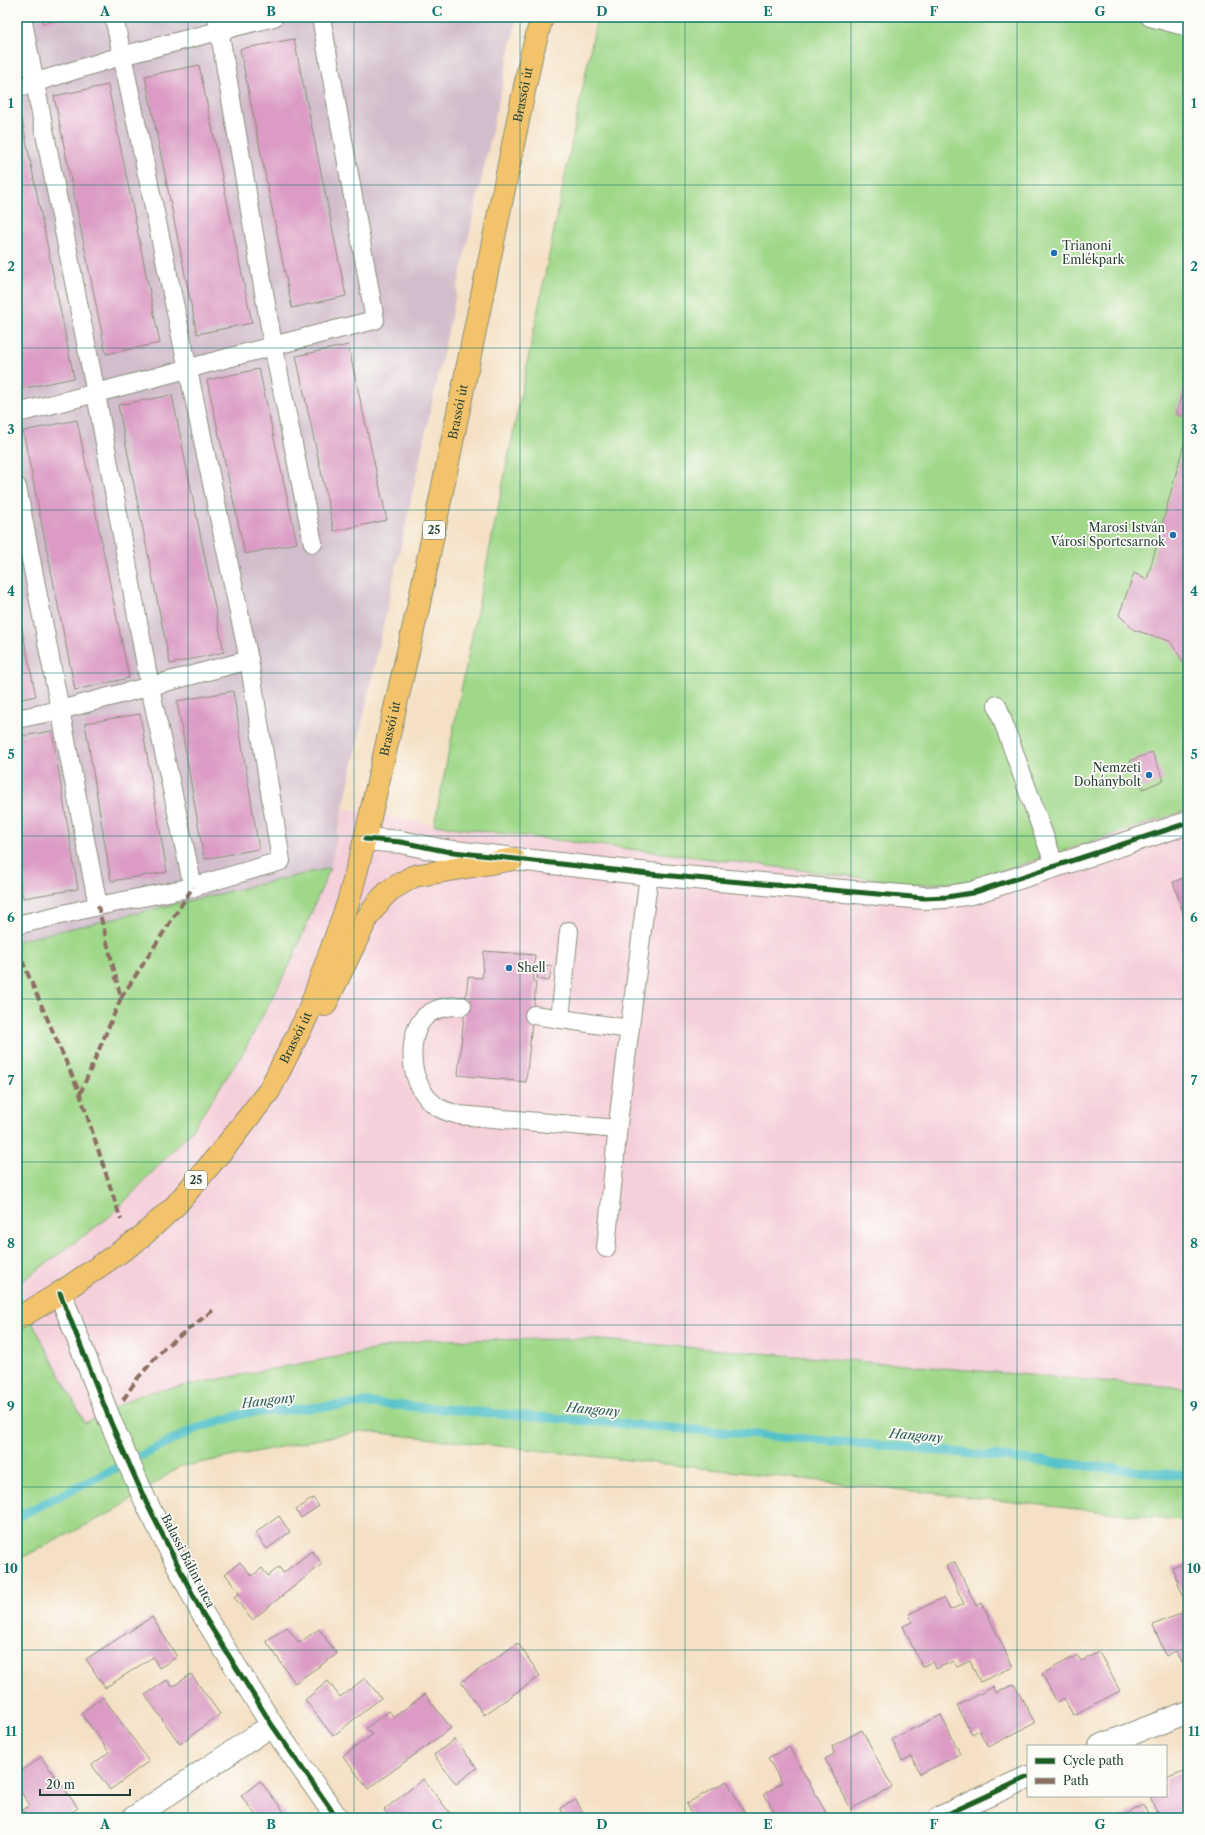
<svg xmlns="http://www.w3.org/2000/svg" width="1205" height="1835" viewBox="0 0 1205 1835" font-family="'Libre Caslon Text',serif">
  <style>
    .built { fill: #f5cfda }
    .industrial { fill: #d1bdcb }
    .green { fill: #a0d88a; stroke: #608a5f }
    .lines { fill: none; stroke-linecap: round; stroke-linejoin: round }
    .stream { stroke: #54c2cb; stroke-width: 9 }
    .building { fill: #db9bc4 }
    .service-casing { stroke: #8a8e7c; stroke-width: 20 }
    .minor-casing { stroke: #8a8e7c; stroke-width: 24 }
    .primary-casing { stroke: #8a8e7c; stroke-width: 24 }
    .service { stroke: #fff; stroke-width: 18 }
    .minor { stroke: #fff; stroke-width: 22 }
    .primary { stroke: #f2c36a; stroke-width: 22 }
    .quiet { stroke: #8d6e63; stroke-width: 4; stroke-dasharray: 8 4; stroke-linecap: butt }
    .cycleway-casing { stroke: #fdfcf7; stroke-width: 8 }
    .cycleway { stroke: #1b5e20; stroke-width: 5 }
    .grid { fill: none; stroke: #0f766e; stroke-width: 1; stroke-opacity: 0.55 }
    .poi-dot { fill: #1f6fb2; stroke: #fdfcf7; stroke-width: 1.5 }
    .labels { text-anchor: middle; stroke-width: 3.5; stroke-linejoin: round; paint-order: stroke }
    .shield { fill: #fdfcf7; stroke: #62766e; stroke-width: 1 }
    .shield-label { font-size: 11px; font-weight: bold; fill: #1f3d34 }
    .street-label { font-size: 12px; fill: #1f3d34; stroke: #fdfcf7 }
    .poi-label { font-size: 12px; fill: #1f3d34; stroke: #fdfcf7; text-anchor: start }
    .water-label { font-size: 13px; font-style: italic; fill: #2c5e5a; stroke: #fdfcf7 }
    .neatline { fill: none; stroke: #0f766e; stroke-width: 1.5 }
    .grid-label { font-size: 13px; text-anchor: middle; font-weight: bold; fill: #0f766e }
  </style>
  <rect width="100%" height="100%" fill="#fdfcf7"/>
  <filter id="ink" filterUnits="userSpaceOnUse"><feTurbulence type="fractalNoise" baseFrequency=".025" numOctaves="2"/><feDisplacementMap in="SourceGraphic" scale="8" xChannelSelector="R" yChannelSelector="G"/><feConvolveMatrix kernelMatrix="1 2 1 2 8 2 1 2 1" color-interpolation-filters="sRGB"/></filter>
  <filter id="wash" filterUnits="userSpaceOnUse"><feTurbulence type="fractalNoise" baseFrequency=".012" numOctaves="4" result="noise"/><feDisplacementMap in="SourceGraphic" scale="16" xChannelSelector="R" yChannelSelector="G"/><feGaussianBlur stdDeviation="0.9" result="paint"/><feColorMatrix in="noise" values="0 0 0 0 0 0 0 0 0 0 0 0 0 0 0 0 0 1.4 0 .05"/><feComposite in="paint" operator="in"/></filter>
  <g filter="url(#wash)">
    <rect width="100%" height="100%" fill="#f4e0c4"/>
    <path class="built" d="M344 808 434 825 922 885 972 881 1188 810V1388L588 1339 269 1369 140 1394 85 1423 17 1293V1285L112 1215 191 1131 243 1053 291 962 330 868Z"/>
    <path class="industrial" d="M17 17H517L330 868 17 941Z"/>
    <g class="green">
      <path d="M597 17H1188V810L972 881 922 885 434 825Z"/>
      <path d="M330 868 291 962 243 1053 191 1131 112 1215 17 1285V941Z"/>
      <path d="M17 1293 85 1423 140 1394 426 1340 588 1339 1188 1388V1521L361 1431 179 1467 116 1510 17 1560Z"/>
    </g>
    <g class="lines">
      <path class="stream" d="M17 1517 195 1429 246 1413 369 1403 913 1448 1188 1476"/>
    </g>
    <g id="blocks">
      <g class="building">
        <path d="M42 17H71V18L43 23Z"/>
        <path d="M294 39 346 296 292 308 240 49Z"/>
        <path d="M199 65 252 323 197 334 145 76Z"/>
        <path d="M108 85 160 343 106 354 54 96Z"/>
        <path d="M22 120 74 378 20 389 17 374V121Z"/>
        <path d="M348 345 387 520 334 531 296 356Z"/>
        <path d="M259 369 297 543 245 554 207 380Z"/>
        <path d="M1188 374V418L1176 414Z"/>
        <path d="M172 395 224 652 170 664 118 405Z"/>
        <path d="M77 420 129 678 75 690 23 431Z"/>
        <path d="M1188 429V670L1170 641 1134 630 1119 615 1134 573 1147 580Z"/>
        <path d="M17 606 36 696 17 700Z"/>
        <path d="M233 691 259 849 204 859 177 701Z"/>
        <path d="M140 714 167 872 111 881 85 723Z"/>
        <path d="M52 731 78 889 23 898 17 865V737Z"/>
        <path d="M1152 752 1164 780 1143 789 1130 761Z"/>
        <path d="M1188 876V926L1173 882Z"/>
        <path d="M484 951 535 955 533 982H536L526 1082 458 1075 468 977 482 978Z"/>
        <path d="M539 964 552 966 549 981 537 979Z"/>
        <path d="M313 1498 319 1506 301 1518 296 1510Z"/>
        <path d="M279 1516 290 1532 267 1549 255 1533Z"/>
        <path d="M312 1551 322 1564 252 1620 234 1597 240 1593 225 1574 240 1562 252 1576 262 1568 268 1576 279 1567 283 1573Z"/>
        <path d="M955 1562 976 1606 982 1603 1013 1667 980 1682 970 1661 957 1667 953 1661 936 1669 933 1661 922 1667 903 1626 912 1622 909 1614 944 1597 950 1610 964 1604 946 1566Z"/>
        <path d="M1188 1562V1607L1172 1568Z"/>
        <path d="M1188 1610V1660L1181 1663 1176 1651 1166 1656 1153 1625Z"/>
        <path d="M152 1617 177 1657 159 1668 153 1657 105 1688 86 1659Z"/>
        <path d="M287 1627 299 1643 319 1629 337 1654 295 1683 266 1641Z"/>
        <path d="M518 1643 540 1676 484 1715 461 1682Z"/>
        <path d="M1099 1652 1120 1691 1073 1715 1064 1698 1057 1702 1042 1674 1077 1655 1081 1661Z"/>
        <path d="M191 1674 220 1714 180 1744 145 1695 167 1680 172 1687Z"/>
        <path d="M365 1678 381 1698 333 1736 305 1700 328 1681 340 1697Z"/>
        <path d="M1014 1684 1035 1723 988 1747 979 1730 972 1734 957 1706 993 1687 996 1693Z"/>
        <path d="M425 1694 451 1728 368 1789 343 1756 372 1735 366 1728 389 1711 394 1717Z"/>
        <path d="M103 1697 149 1761 110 1790 92 1765 109 1752 81 1713Z"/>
        <path d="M941 1715 960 1754 920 1774 912 1756 902 1761 892 1739Z"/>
        <path d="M862 1730 892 1787 851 1809 825 1759 834 1754 832 1746Z"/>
        <path d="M455 1739 477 1768 456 1784 434 1755Z"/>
        <path d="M789 1747 829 1818H778L764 1794 782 1783 768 1758Z"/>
        <path d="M41 1757 78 1808 63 1818H28L23 1810 30 1805 17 1787V1774Z"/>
        <path d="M1188 1770V1818H1159L1150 1796H1166V1779Z"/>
        <path d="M423 1779 454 1818H391L384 1810Z"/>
        <path d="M260 1781 289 1818H258L241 1796Z"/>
        <path d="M727 1781 747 1818H693L686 1804Z"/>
        <path d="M576 1800 586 1818H566L560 1808Z"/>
        <path d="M1144 1805 1150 1818H1118Z"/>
      </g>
    </g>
  </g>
  <g filter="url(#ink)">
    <use href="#blocks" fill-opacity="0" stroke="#8a8e7c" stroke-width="1"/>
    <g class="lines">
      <g class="service-casing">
        <g id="service">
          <path d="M22 17 96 394 150 687 193 887"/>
          <path d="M217 17 273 345 313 543"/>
          <path d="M1150 17 1188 27"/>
          <path d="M17 88 121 56 274 17"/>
          <path d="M17 413C137 384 255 349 375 320L321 17"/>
          <path d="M17 487 98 906"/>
          <path d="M997 705 1055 866"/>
          <path d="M17 719 60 710 249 660"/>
          <path d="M17 925 98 906 193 887 281 861 249 660 114 17"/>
          <path d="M462 1006C449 1006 438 1007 427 1015 408 1031 409 1070 422 1090 425 1096 431 1102 436 1106 443 1111 452 1113 459 1115L617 1129"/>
          <path d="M534 1015 630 1029"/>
          <path d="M560 1019 569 931"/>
          <path d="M606 1248 619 1115 649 874"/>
        </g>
      </g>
      <g class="minor-casing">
        <g id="minor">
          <path d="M365 839 401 842 445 851 649 874 924 898 947 897 972 893 1188 823"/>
          <path d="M60 1293 111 1423 146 1502 201 1611 272 1725 337 1818"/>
          <path d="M1100 1746 1188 1712"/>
          <path d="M133 1818 272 1725"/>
          <path d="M939 1818 1028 1777"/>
        </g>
      </g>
      <g class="primary-casing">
        <g id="primary">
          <path d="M325 1005 367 918 381 899 390 890 414 876 514 859"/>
          <path id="s1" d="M17 1319 60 1293 139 1239 176 1205 226 1146 269 1091 307 1016 348 903 365 839 418 608 531 57 542 17"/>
        </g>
      </g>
      <use href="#service" class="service"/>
      <use href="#minor" class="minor"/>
      <use href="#primary" class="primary"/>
      <g class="quiet">
        <path d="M17 949 80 1094 121 1220"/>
        <path d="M121 998 193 887"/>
        <path d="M80 1094 121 998 98 906"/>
        <path d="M123 1400 137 1379 165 1347 216 1308"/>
      </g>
      <g class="cycleway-casing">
        <g id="cycleway">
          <path d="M365 839 401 842 445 851 649 874 924 898 947 897 972 893 1188 823"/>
          <path d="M60 1293 111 1423 146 1502 201 1611 272 1725 337 1818"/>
          <path d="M939 1818 1028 1777"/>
        </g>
      </g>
      <use href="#cycleway" class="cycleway"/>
    </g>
  </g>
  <path class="grid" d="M188 17V1818M354 17V1818M520 17V1818M685 17V1818M851 17V1818M1017 17V1818M17 185H1188M17 348H1188M17 510H1188M17 673H1188M17 836H1188M17 999H1188M17 1162H1188M17 1325H1188M17 1487H1188M17 1650H1188"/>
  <g class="poi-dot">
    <circle cx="1054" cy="253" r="4"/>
    <circle cx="1173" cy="535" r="4"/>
    <circle cx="1149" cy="775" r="4"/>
    <circle cx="509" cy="968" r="4"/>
  </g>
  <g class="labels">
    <g class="shield">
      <rect x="423" y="521" width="22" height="18" rx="3"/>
      <rect x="185" y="1171" width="22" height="18" rx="3"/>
    </g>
    <g class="shield-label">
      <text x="434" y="534">25</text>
      <text x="196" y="1184">25</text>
    </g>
    <g class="street-label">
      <text dy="4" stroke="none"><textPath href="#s1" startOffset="1375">Brassói út</textPath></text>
      <text dy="4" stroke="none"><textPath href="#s1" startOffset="1051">Brassói út</textPath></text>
      <text dy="4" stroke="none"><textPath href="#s1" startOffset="727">Brassói út</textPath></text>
      <text dy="4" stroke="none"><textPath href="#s1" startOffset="403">Brassói út</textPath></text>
      <text transform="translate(188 1561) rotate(63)" y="4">Balassi Bálint utca</text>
    </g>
    <g class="poi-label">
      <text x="1062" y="250">Trianoni<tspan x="1062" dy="14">Emlékpark</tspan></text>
      <text x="1165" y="532" text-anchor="end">Marosi István<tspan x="1165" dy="14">Városi Sportcsarnok</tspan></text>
      <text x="1141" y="772" text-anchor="end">Nemzeti<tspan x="1141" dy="14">Dohánybolt</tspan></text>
      <text x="517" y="972">Shell</text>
    </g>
    <g class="water-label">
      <text transform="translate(268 1400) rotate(-7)" y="5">Hangony</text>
      <text transform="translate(593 1409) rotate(5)" y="5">Hangony</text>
      <text transform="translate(916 1435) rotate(5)" y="5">Hangony</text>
    </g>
  </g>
  <rect width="1205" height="1835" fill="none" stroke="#fdfcf7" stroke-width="44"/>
  <rect x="1027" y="1745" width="140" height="52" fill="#fdfcf7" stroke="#a4b0a9"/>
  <rect x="1035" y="1758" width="20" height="6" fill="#1b5e20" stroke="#a4b0a9"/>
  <text x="1063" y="1765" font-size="12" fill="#1f3d34">Cycle path</text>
  <rect x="1035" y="1778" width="20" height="6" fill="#8d6e63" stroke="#a4b0a9"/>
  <text x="1063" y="1785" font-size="12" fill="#1f3d34">Path</text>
  <path d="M40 1789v6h90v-6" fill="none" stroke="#1f3d34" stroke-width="2"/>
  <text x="46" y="1789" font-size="12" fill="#1f3d34" stroke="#fdfcf7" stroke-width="3" paint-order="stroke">20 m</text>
  <rect x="22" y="22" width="1161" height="1791" class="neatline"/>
  <g class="grid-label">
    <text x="105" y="16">A</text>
    <text x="271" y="16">B</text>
    <text x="437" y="16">C</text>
    <text x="602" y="16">D</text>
    <text x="768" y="16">E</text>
    <text x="934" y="16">F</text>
    <text x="1100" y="16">G</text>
    <text x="11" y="108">1</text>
    <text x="1194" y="108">1</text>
    <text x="11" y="271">2</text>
    <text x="1194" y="271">2</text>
    <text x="11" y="434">3</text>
    <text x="1194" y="434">3</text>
    <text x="11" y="596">4</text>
    <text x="1194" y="596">4</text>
    <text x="11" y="759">5</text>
    <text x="1194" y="759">5</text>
    <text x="11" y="922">6</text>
    <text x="1194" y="922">6</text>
    <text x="11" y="1085">7</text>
    <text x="1194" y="1085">7</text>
    <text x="11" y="1248">8</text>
    <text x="1194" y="1248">8</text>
    <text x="11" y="1411">9</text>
    <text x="1194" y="1411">9</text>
    <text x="11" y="1573">10</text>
    <text x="1194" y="1573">10</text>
    <text x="11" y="1736">11</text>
    <text x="1194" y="1736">11</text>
    <text x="105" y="1829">A</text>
    <text x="271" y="1829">B</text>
    <text x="437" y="1829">C</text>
    <text x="602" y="1829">D</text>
    <text x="768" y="1829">E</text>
    <text x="934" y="1829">F</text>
    <text x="1100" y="1829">G</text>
  </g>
</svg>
